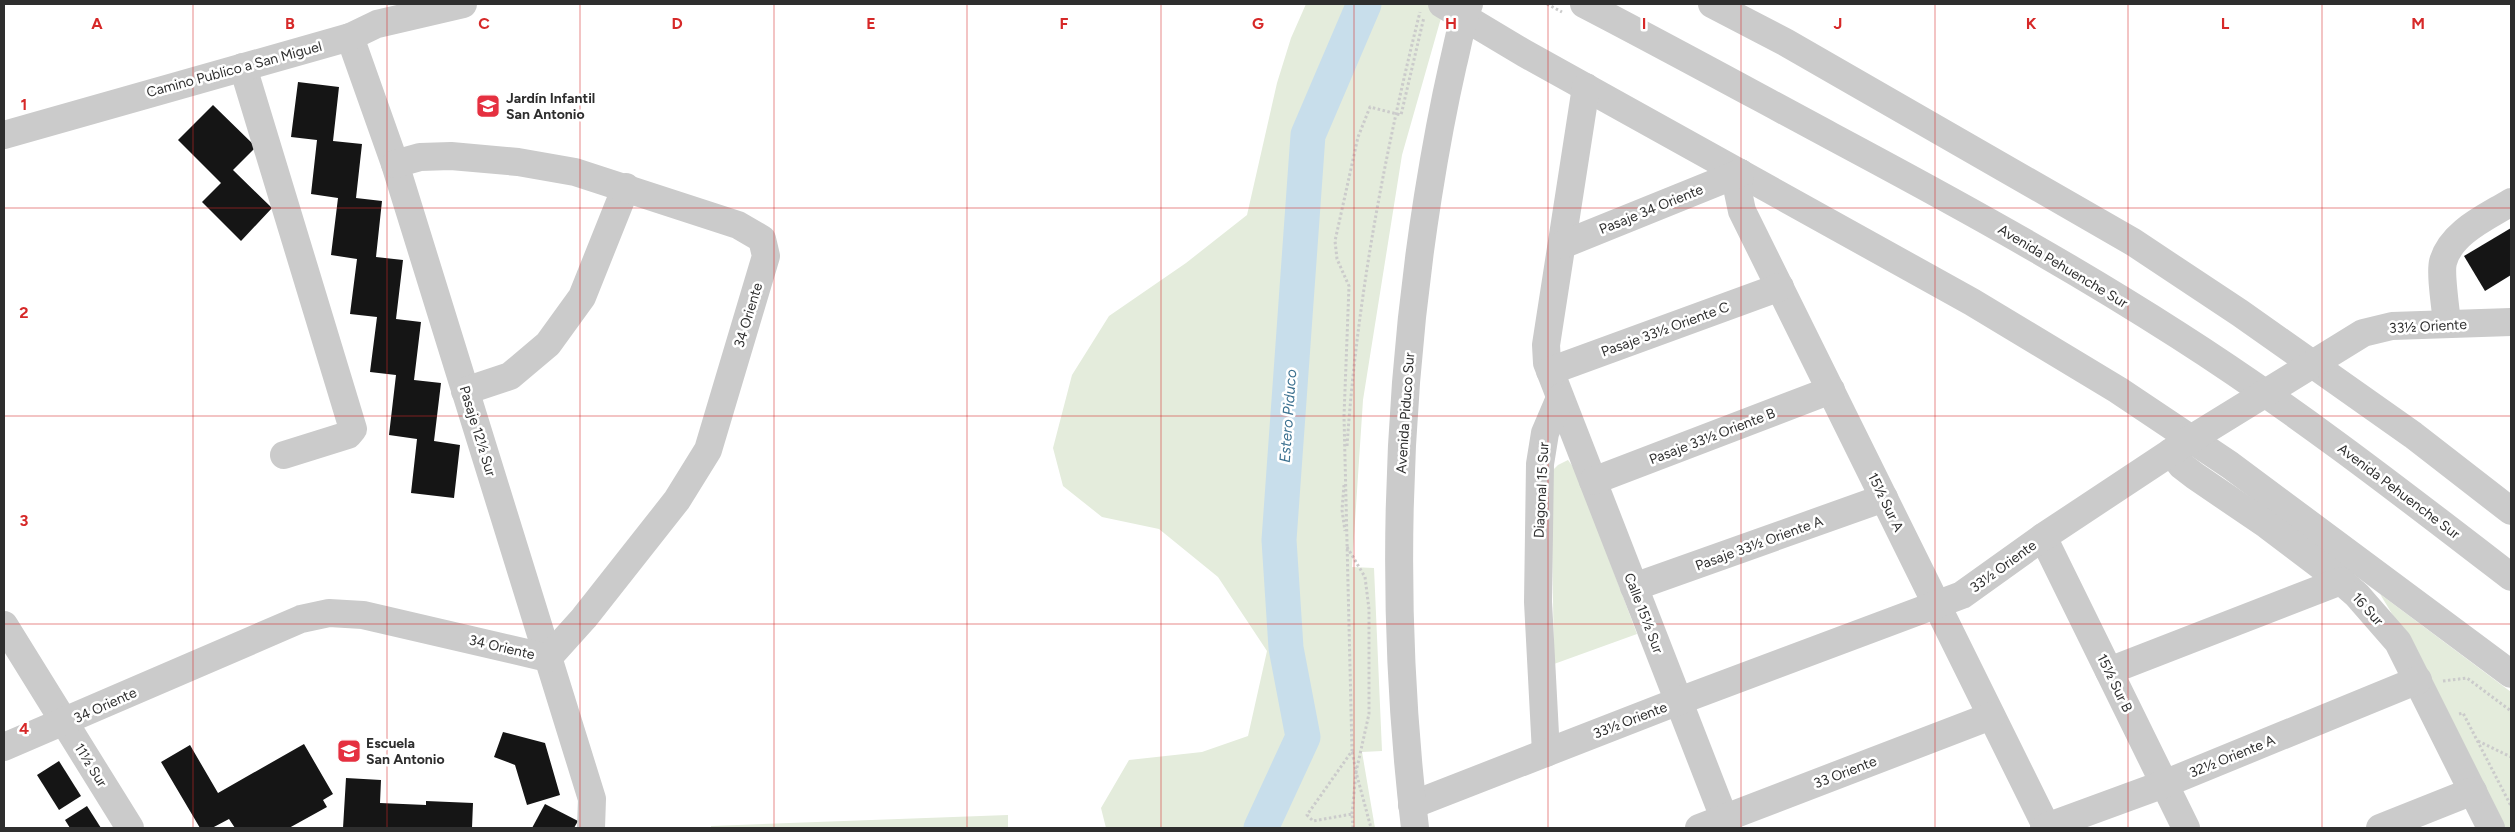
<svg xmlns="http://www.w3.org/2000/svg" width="2515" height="832" viewBox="0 0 2515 832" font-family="Figtree,sans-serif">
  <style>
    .green { fill: #e4ecdc }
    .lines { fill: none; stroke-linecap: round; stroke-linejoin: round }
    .river { stroke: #c8deeb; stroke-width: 35 }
    .building { fill: #151515 }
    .path { stroke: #cbcbcb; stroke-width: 3; stroke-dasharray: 2.5 2.5; stroke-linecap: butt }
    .minor { stroke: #cbcbcb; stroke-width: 28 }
    .grid { fill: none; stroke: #d62828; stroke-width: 1; stroke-opacity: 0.55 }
    .labels { text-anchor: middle; stroke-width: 5; stroke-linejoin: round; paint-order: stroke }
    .street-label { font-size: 14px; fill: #2e2e2e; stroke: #fff }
    .poi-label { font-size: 14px; font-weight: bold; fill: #2e2e2e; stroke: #fff; text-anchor: start }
    .water-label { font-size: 15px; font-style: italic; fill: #3c7190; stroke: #fff }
    .grid-label { font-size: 16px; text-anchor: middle; font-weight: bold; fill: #d62828; stroke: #fff; stroke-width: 5; stroke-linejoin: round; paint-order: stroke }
  </style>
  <rect width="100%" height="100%" fill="#fff"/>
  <g class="green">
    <path d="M1306 4H1445L1402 155 1363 400 1352 567 1374 568 1382 751 1362 752 1375 828H1106L1101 808 1129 760 1202 752 1248 736 1267 651 1218 577 1159 529 1102 517 1063 486 1053 448 1072 375 1109 316 1186 263 1247 215 1277 83 1291 38Z"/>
    <path d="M1568 460 1576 471 1637 634 1554 664 1551 472 1558 465Z"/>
    <path d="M2380 594 2511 692V828H2503L2425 668Z"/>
    <path d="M1008 815V828H711V826Z"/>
  </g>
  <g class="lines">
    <path class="river" d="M1261 828 1303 737 1286 648 1279 540 1308 135 1364 4"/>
  </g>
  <g class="building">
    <path d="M298 82 339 87 333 141 362 144 356 198 382 201 376 257 403 260 396 319 421 322 414 380 441 383 434 441 460 445 454 498 411 493 417 439 389 435 396 375 370 372 377 317 350 314 357 259 331 255 338 198 311 194 317 140 291 137Z"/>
    <path d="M213 105 256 147 233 170 272 208 241 241 202 202 221 183 178 140Z"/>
    <path d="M2511 228V275L2485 291 2464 256Z"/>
    <path d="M503 732 545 743 560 795 527 805 515 765 494 757Z"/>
    <path d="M304 744 333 794 323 800 327 807 289 828H235L229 819 212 828H200L161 762 190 745 218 793Z"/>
    <path d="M59 761 81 796 59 810 37 775Z"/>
    <path d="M346 778 381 780 380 803 426 805V801L473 803 472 828H343Z"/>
    <path d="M545 804 578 821 574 828H532Z"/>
    <path d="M87 806 101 828H70L65 820Z"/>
  </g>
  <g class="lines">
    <g class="path">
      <path d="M1547 4 1562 12"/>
      <path d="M1347 446C1357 299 1384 155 1420 12"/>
      <path d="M1344 485 1342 510 1345 531"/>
      <path d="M1347 547 1365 577 1369 609V714L1356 772 1371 828"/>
      <path d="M2443 681 2467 678 2511 711"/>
      <path d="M2459 714 2463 713 2511 806"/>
      <path d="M2478 741 2511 757"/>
      <path d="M1352 814 1356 772 1352 751"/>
      <path d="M1353 828 1352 814 1313 821 1307 815 1352 751 1344 416 1349 286 1337 259 1335 241 1358 137 1370 107 1401 115 1424 17"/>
    </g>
    <g class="minor">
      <path d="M1442 4 1524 53 1972 302 2118 390 2230 465 2511 674"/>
      <path d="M1584 4C1667 47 1749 92 1831 136 1949 199 2066 263 2178 335 2294 409 2402 493 2511 577"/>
      <path d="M1712 4 1785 42 2133 242 2240 313 2413 435 2511 511"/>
      <path d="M350 37 395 164 592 799 591 828"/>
      <path d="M243 67 353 429 348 435 284 455"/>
      <path d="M1586 87 1546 345 1547 363 1728 828"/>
      <path d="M4 135 350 37 377 24 463 4"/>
      <path d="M1740 173 1738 192 1742 211 2047 828"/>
      <path d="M1562 245 1740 173"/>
      <path d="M2447 324C2446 310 2440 274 2443 262 2451 232 2487 217 2511 202"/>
      <path d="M1550 371 1780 287"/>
      <path d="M465 391 510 376 548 344 582 297 626 187"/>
      <path d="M2171 452 2182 466 2195 476 2267 525 2341 581 2357 595 2398 642 2491 828"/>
      <path d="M1593 481 1831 390"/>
      <path d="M2043 537 2186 828"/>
      <path d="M1634 587 1884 498"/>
      <path d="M4 625 130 828"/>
      <path d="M2109 671 2341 581"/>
      <path d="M4 747 301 619 329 613 363 615 548 658 584 618 677 500 708 450 766 256 762 239 738 225 575 172 518 162 451 156 420 157 395 164"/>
      <path d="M1546 753 1538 602 1540 464 1545 433 1560 398"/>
      <path d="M1412 805 1679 701 1962 595 2043 537 2191 439 2363 333 2392 326 2511 322"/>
      <path d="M1415 828C1390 618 1395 405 1428 196 1435 152 1443 108 1453 64 1458 44 1461 23 1469 4"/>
      <path d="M1699 828 1991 716"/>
      <path d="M2044 828 2164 784 2418 680"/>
      <path d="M2380 828 2473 791"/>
    </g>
  </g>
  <path class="grid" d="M193 4V828M387 4V828M580 4V828M774 4V828M967 4V828M1161 4V828M1354 4V828M1548 4V828M1741 4V828M1935 4V828M2128 4V828M2322 4V828M4 208H2511M4 416H2511M4 624H2511"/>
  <defs>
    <g id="school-square" transform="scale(1.25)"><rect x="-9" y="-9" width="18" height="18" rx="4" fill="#e53040" stroke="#fff"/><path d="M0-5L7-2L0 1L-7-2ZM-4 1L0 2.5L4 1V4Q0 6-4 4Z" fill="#fff"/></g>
  </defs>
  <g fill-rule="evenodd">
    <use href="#school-square" x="488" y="106"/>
    <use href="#school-square" x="349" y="751"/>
  </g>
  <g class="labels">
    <g class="street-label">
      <text transform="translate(234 69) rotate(-15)" y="5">Camino Publico a San Miguel</text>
      <text transform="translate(1651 209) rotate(-22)" y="5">Pasaje 34 Oriente</text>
      <text transform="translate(2063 266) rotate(31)" y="5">Avenida Pehuenche Sur</text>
      <text transform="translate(748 315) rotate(-73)" y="5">34 Oriente</text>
      <text transform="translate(2428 326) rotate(-3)" y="5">33½ Oriente</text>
      <text transform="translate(1665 329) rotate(-20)" y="5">Pasaje 33½ Oriente C</text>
      <text transform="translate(1405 413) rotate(-86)" y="5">Avenida Piduco Sur</text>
      <text transform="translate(478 431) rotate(73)" y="5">Pasaje 12½ Sur</text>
      <text transform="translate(1712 436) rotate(-21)" y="5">Pasaje 33½ Oriente B</text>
      <text transform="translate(1541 490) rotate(-87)" y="5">Diagonal 15 Sur</text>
      <text transform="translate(2399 491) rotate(37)" y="5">Avenida Pehuenche Sur</text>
      <text transform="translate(1886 502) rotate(64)" y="5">15½ Sur A</text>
      <text transform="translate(1759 543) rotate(-20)" y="5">Pasaje 33½ Oriente A</text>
      <text transform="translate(2003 566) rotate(-36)" y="5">33½ Oriente</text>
      <text transform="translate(2368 609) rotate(48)" y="5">16 Sur</text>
      <text transform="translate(1644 613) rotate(69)" y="5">Calle 15½ Sur</text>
      <text transform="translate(502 647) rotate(13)" y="5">34 Oriente</text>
      <text transform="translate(2115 683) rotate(64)" y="5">15½ Sur B</text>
      <text transform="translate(105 705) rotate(-24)" y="5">34 Oriente</text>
      <text transform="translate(1630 720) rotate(-21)" y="5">33½ Oriente</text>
      <text transform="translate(2232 756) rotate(-22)" y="5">32½ Oriente A</text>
      <text transform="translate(91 765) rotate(58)" y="5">11½ Sur</text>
      <text transform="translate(1845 772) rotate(-21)" y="5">33 Oriente</text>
    </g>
    <g class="poi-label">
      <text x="506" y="103">Jardín Infantil<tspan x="506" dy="16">San Antonio</tspan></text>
      <text x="366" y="748">Escuela<tspan x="366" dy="16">San Antonio</tspan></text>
    </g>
    <g class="water-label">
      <text transform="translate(1288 416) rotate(-86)" y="5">Estero Piduco</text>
    </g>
  </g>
  <g class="grid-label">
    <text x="97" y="29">A</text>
    <text x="290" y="29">B</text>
    <text x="484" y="29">C</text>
    <text x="677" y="29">D</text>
    <text x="871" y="29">E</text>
    <text x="1064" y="29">F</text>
    <text x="1258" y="29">G</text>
    <text x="1451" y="29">H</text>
    <text x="1644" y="29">I</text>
    <text x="1838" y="29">J</text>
    <text x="2031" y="29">K</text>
    <text x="2225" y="29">L</text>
    <text x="2418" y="29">M</text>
    <text x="24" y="110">1</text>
    <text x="24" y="318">2</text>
    <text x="24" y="526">3</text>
    <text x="24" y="734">4</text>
  </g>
  <rect width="2515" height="832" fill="none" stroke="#2e2e2e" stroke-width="10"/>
</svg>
